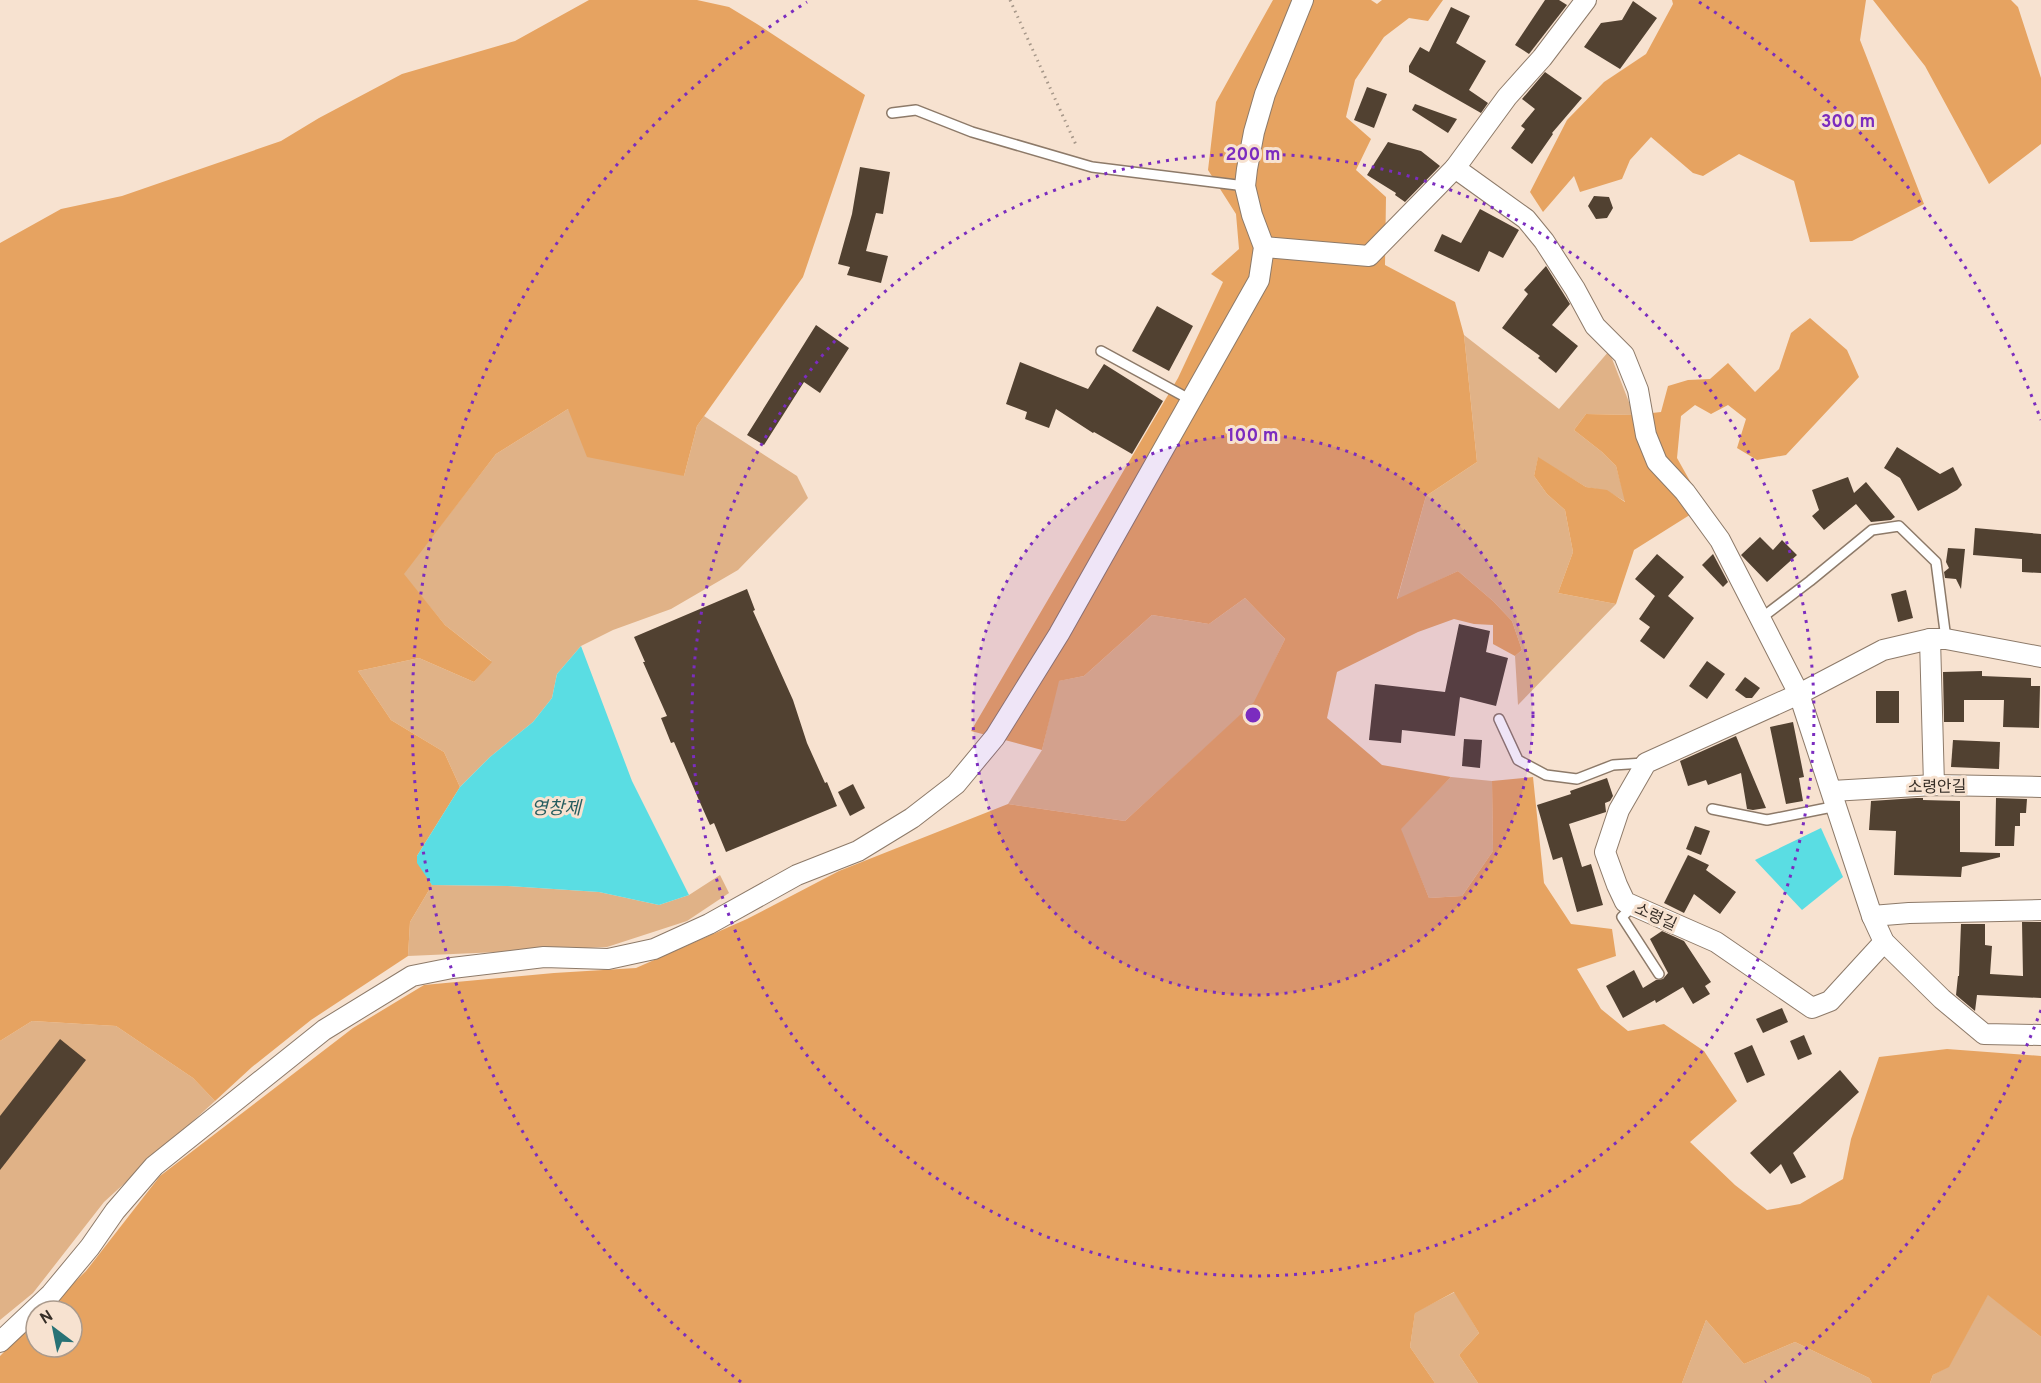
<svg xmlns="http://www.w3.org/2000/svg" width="2041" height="1383" viewBox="0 0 2041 1383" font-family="Overpass,'Noto Sans KR',sans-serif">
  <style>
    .green { fill: #e0b287 }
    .forest { fill: #e6a361 }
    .water { fill: #5adde3 }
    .building { fill: #514131 }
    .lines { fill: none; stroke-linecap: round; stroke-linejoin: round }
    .lane-casing { stroke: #8d7a69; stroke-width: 12 }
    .street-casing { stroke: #8d7a69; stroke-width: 22 }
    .path { stroke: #a69789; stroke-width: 3; stroke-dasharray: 1.5 4.5; stroke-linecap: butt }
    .lane { stroke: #fff; stroke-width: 9 }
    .street { stroke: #fff; stroke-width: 20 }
    .ring { fill: none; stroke: #7b2cbf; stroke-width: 3; stroke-dasharray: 3 6 }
    .labels { text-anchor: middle; stroke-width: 6; stroke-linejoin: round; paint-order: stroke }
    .street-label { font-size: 16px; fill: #362e27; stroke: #f7e2d0 }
    .water-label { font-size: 18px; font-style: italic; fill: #265d5f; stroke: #f7e2d0 }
    .centre { fill: #7b2cbf; stroke: #f7e2d0; stroke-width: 3 }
    .ring-label { font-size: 18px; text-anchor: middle; font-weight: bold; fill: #7b2cbf; stroke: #f7e2d0; stroke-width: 6; stroke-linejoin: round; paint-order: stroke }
  </style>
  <rect width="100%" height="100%" fill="#f7e2d0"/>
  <g class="green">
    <path d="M1464 335 1559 409 1609 351 1634 415 1586 414 1574 430 1602 452 1616 466 1626 502 1607 491 1586 487 1538 458 1534 476 1547 494 1565 510 1573 552 1558 593 1616 604 1518 705 1515 656 1522 650 1512 621 1493 601 1458 571 1397 600 1426 496 1477 462Z"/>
    <path d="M568 409 684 476 697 426 704 416 797 476 808 498 738 570 671 609 613 630 581 646 557 674 552 698 533 722 490 757 460 787 444 752 391 720 358 671 419 658 474 682 491 661 445 625 403 574 496 454Z"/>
    <path d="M1245 598 1285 639 1255 702 1125 821 1008 804 1042 750 1058 681 1084 676 1152 615 1209 624Z"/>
    <path d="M1451 777 1492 781 1493 851 1462 896 1429 898 1400 829Z"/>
    <path d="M720 875 729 893 687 921 607 947 408 956 410 922 432 885 508 886 599 892 659 905 689 895Z"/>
    <path d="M32 1021 116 1026 193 1078 215 1101 104 1202 33 1293 0 1320V1041Z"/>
    <path d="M1455 1292 1479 1333 1459 1355 1478 1383H1435L1410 1347 1415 1312Z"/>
    <path d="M1988 1294 2041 1337V1383H1930L1933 1375 1949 1366Z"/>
    <path d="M1706 1320 1744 1364 1795 1342 1869 1378 1872 1383H1682Z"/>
  </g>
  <g class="forest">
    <path d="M589 0H697L729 7 757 24 865 95 803 277 697 426 684 476 587 457 568 409 496 454 404 574 445 625 492 662 474 682 419 658 358 671 391 720 444 752 460 787 417 856 432 885 410 922 408 956 311 1020 252 1067 215 1101 193 1078 116 1026 32 1021 0 1041V243L61 209 122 196 281 141 319 118 402 74 515 41Z"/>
    <path d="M1273 0H1371L1377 4 1382 0H1443L1428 21 1409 18 1384 37 1355 80 1346 117 1371 139 1356 170 1386 197 1385 265 1455 302 1464 335 1477 462 1426 496 1397 599 1458 571 1493 601 1512 621 1522 650 1515 656 1493 644V625L1474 624 1454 619 1418 632 1337 672 1327 718 1382 765 1451 777 1401 829 1429 898 1462 896 1493 851 1492 781 1533 777 1544 883 1571 924 1612 929 1616 956 1577 969 1601 1009 1628 1031 1664 1024 1704 1051 1737 1101 1690 1142 1735 1185 1767 1210 1800 1204 1843 1179 1851 1139 1879 1057 1947 1049 2041 1056V1337L1988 1295 1949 1367 1933 1375 1930 1383H1872L1869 1378 1795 1342 1744 1364 1706 1320 1682 1383H1478L1459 1355 1479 1333 1454 1292 1415 1313 1410 1347 1435 1383H0V1356L36 1320V1347H72V1311H45L86 1271 160 1176 353 1028 424 985 554 973 636 968 747 919 839 871 1008 804 1125 821 1254 702 1285 639 1245 598 1209 624 1152 615 1084 676 1059 681 1042 750 971 731 1178 378 1223 282 1211 274 1239 249 1236 214 1208 170 1216 102Z"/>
    <path d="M1672 0H1866L1860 40 1924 204 1852 241 1810 242 1794 181 1739 154 1703 176 1693 173 1651 137 1630 160 1622 179 1580 192 1574 176 1543 212 1530 192 1567 120 1604 82 1646 54 1673 4Z"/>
    <path d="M1873 0H2011L2018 7 2041 78V144L1989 184 1925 66Z"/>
    <path d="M1810 318 1847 350 1859 377 1786 455 1757 460 1737 448 1746 419 1728 405 1711 414 1695 405 1681 416 1677 458 1704 506 1634 550 1616 604 1558 593 1573 552 1565 510 1547 494 1534 476 1538 457 1586 487 1607 490 1625 502 1616 466 1602 452 1574 430 1586 414 1634 415 1661 412 1668 386 1688 380 1710 379 1728 363 1755 392 1779 369 1791 333Z"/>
  </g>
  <g class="water">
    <path d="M581 646 632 781 689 895 659 905 599 892 508 886 432 885 417 863V856L460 787 490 757 533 722 552 698 557 674Z"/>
    <path d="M1821 828 1843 877 1802 910 1755 860Z"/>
  </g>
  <g class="building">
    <path d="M1545 0H1559L1567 5 1529 54 1515 45Z"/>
    <path d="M1633 1 1657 18 1620 69 1584 47 1601 23 1622 20Z"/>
    <path d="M1451 7 1470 16 1456 43 1486 61 1469 90 1488 103 1481 113 1409 72V66L1420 47 1429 52Z"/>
    <path d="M1545 72 1582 98 1552 133 1553 134 1532 164 1511 148 1525 129 1521 126 1535 109 1522 99Z"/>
    <path d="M1367 87 1387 94 1374 128 1354 120Z"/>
    <path d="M1415 104 1457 119 1448 133 1412 110Z"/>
    <path d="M1388 142 1421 151 1440 166 1405 202 1395 195 1396 193 1367 175Z"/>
    <path d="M860 167 890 172 883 214 876 213 866 251 888 256 881 283 847 275 850 267 838 264 852 214Z"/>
    <path d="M1594 196 1609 197 1613 208 1607 218 1596 219 1588 206Z"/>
    <path d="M1480 209 1519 230 1503 258 1489 251 1479 272 1434 251 1442 234 1461 243Z"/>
    <path d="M1546 266 1570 304 1552 325 1578 346 1556 373 1538 358 1540 356 1502 328 1528 294 1524 290Z"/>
    <path d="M1157 306 1193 326 1169 371 1132 351Z"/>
    <path d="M816 325 849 348 820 393 804 382 764 445 747 435Z"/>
    <path d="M1020 362 1088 389 1104 364 1163 401 1132 454 1094 432 1093 433 1056 409 1049 428 1025 419 1027 412 1006 404Z"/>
    <path d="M1897 447 1940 474 1953 467 1962 485 1957 490 1918 511 1900 478 1884 468Z"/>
    <path d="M1848 477 1854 493 1866 482 1895 517 1891 520 1871 522 1856 504 1824 530 1812 516 1819 510 1812 490Z"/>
    <path d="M1975 528 2041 534V573L2022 572V559L1973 555Z"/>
    <path d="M1760 537 1773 550 1782 540 1797 555 1767 582 1741 555Z"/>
    <path d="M1948 548 1965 549 1961 589 1956 579 1945 578 1944 572 1949 568 1946 562Z"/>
    <path d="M1657 554 1684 577 1668 596 1694 618 1664 659 1640 641 1650 627 1639 619 1655 596 1635 579Z"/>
    <path d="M1713 554 1728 582 1723 587 1702 565Z"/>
    <path d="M747 589 755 610 753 611 793 700 807 743 825 783 827 782 837 806 726 852 714 823 710 825 698 798 674 742 671 743 661 718 667 716 643 662H645L634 637Z"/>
    <path d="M1906 590 1913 618 1898 622 1891 594Z"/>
    <path d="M1459 624 1490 631 1486 652 1508 658 1496 706 1460 697 1455 736 1402 730 1401 743 1369 740 1375 684 1445 692Z"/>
    <path d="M1707 661 1725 674 1707 699 1689 686Z"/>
    <path d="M1982 671V676L2031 678V686H2040L2039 728 2003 727 2004 700H1964V722H1944L1943 672Z"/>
    <path d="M1745 677 1760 688 1752 698H1746L1735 690Z"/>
    <rect x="1876" y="691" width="23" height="32"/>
    <path d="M1793 722 1804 777 1799 778 1803 801 1786 804 1770 727Z"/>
    <path d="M1736 736 1750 770 1766 808 1753 810 1747 809 1741 773 1708 785 1706 780 1688 786 1680 761Z"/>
    <path d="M1464 739 1482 740 1480 768 1462 766Z"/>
    <path d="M1953 740 2000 742 1999 769 1951 767Z"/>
    <path d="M1607 778 1613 796 1610 801 1605 803 1606 812 1569 824 1582 867 1591 864 1603 905 1577 912 1562 857 1553 860 1537 805 1571 794 1570 791Z"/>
    <path d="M853 784 865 808 850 816 838 792Z"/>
    <path d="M1916 798H1923V800L1960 801V852L2000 853V857L1962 867 1961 877 1894 875 1896 831 1869 830 1871 801Z"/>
    <path d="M1996 798 2027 799 2026 813H2020V826H2015L2014 846H1995Z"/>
    <path d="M1695 826 1710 831 1701 855 1686 849Z"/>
    <path d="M1688 855 1709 865 1706 870 1736 892 1720 914 1694 894 1684 913 1664 903Z"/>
    <path d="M2022 922H2041V998L1977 995 1975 1011 1956 995 1958 976H1959L1961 924H1985V945L1992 946 1990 974 2023 976Z"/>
    <path d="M1662 931 1684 941 1711 982 1705 986 1710 994 1693 1004 1683 987 1656 1003 1655 1000 1623 1018 1606 986 1634 970 1643 988 1656 980 1663 979 1668 973 1650 939Z"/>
    <path d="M1782 1008 1788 1022 1763 1033 1756 1019Z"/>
    <path d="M1804 1035 1812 1054 1798 1060 1790 1041Z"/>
    <path d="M60 1039 86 1060 0 1170V1116Z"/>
    <path d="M1752 1045 1765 1075 1747 1083 1734 1053Z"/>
    <path d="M1840 1070 1859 1092 1793 1153 1806 1177 1791 1184 1781 1164 1770 1174 1750 1153Z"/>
  </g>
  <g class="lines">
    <g class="lane-casing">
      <g id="lane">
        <path d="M892 113 916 110 972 132 1092 167 1245 186"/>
        <path d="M1101 351 1191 400"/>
        <path d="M1760 619 1810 581 1872 530 1899 526 1936 562 1946 639"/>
        <path d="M1499 719 1518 760 1546 775 1577 779 1613 765 1644 763"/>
        <path d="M1712 809 1767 820 1837 806"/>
        <path d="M1633 906 1622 917 1659 974"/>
      </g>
    </g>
    <g class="street-casing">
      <g id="street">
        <path d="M1586 0 1542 58 1507 97 1455 168 1526 219 1544 241 1575 289 1595 326 1624 355 1638 390 1646 435 1657 462 1685 492 1720 540 1799 694 1872 916 1884 942 1942 999 1984 1034 2041 1035"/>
        <path d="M1264 247 1369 256 1455 168"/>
        <path d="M1930 639 1934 785"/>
        <path d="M1832 791 1934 785 2041 787"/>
        <path d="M1872 916 1909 913 2041 910"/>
        <path d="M1884 942 1830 1001 1812 1008 1716 942 1625 902 1617 885 1605 852 1619 810 1646 763 1799 694 1883 650 1930 639H1946L2041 657"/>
        <path d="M0 1342 51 1294 90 1247 115 1211 154 1166 324 1030 412 976 452 968 544 957 608 959 654 949 709 924 797 875 858 851 912 818 956 784 995 737 1059 634 1259 280 1264 247 1252 215 1245 186 1247 169 1254 132 1265 94 1303 0"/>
      </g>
    </g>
    <path class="path" d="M1010 0 1077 147"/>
    <use href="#lane" class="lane"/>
    <use href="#street" class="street"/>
  </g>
  <circle cx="1253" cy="715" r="280" fill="#7b2cbf" fill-opacity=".12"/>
  <g class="ring">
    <circle cx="1253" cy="715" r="280"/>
    <circle cx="1253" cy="715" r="561"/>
    <path d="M2041 1010A841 841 0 0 1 1765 1382M741 1382A841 841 0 0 1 807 2M1699 2A841 841 0 0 1 2041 420"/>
  </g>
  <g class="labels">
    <g class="street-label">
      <text transform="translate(1937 786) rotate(-1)" y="6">소령안길</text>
      <text transform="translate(1656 916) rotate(24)" y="6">소령길</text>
    </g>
    <g class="water-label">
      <text x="556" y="814">영창제</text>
    </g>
  </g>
  <circle cx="1253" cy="715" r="9" class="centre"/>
  <g class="ring-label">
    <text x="1848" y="127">300 m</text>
    <text x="1253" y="160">200 m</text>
    <text x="1253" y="441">100 m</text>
  </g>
  <g transform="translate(54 1329) rotate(328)"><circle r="28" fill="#f7e2d0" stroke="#aa9a8c" stroke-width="1.5"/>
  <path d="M0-4.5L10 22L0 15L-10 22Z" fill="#287275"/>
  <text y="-9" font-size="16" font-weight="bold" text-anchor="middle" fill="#362e27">N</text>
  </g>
</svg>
